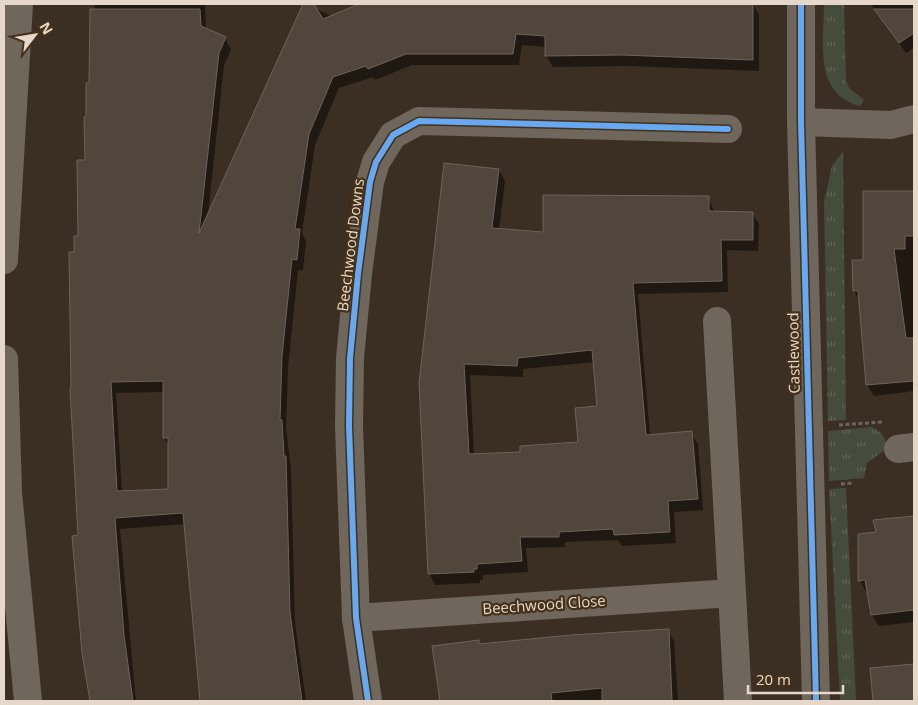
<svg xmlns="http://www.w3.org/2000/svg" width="918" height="705" viewBox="0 0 918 705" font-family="'Open Sans',sans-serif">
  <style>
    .grass { fill: url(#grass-tufts) }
    .shadow { fill: #0007; fill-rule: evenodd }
    .building { fill: #50463c; stroke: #6d6359; fill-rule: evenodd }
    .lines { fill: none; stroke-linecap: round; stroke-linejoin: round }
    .path { stroke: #6d655c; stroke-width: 3; stroke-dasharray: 4 2.5; stroke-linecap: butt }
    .street { stroke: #6f665c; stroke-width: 28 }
    .cycleway-casing { stroke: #453019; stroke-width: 9 }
    .cycleway { stroke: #66a8f1; stroke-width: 6 }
    .labels { text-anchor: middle; stroke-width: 4.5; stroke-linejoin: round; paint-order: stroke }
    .street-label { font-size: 15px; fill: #e5d8ca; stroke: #453019 }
  </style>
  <defs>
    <pattern id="grass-tufts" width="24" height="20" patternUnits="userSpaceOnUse" patternTransform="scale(1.25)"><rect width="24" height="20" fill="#454c3b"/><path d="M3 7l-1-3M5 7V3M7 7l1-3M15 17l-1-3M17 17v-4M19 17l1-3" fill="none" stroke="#606556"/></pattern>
  </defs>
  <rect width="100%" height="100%" fill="#3b2f23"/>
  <g class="grass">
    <path d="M824 4H844L846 82 850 89 864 100 860 106C813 94 824 42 824 4Z"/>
    <path d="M843 151 846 420 828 421 824 202 832 166Z"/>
    <path d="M872 427 881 433 889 447 867 463 864 478 829 481 828 431Z"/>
    <path d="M846 488 856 701H840L829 489Z"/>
  </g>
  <g class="shadow">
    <path d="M95 4H205L206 30 225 38 231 50 224 65 208 215 304 4 351 24 355 4H753L759 14V71L629 66 553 67 546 56V47L522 45 519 65H412L375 80 373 77 339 88 315 145 302 233 306 242 303 270H298L288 368 286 429 291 468 295 624 306 701H202L185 524 120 529 136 701H90L83 653 73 390 75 253 79 238 86 161ZM164 392V438L169 446 170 490 122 492 116 393Z"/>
    <path d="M871 4H914V48L906 53Z"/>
    <path d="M499 170 505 181 499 230 544 233 708 197 715 213H752L759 224 758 251 727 250 728 292 638 294 650 435 691 433 698 444 703 510 674 512 676 543 622 546 618 540 565 542V547L526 548 528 572 483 575V580H480V583L435 585 429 573 420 383ZM595 362 598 407 580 443 522 453 474 455 470 375 523 377V369Z"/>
    <path d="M864 192H914V391L874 396 867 385 860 301 854 291 865 261Z"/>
    <path d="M914 518V622L879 626 872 615 868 592H866L860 580 878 534 875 521Z"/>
    <path d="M668 631 674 641 678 701H441L433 647 478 642 480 645Z"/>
    <path d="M914 665V701H874L871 669Z"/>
  </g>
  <g class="building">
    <path d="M303 4H314L323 19 359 4H753V60L622 55 545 56V36L516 34 513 54H406L368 69 366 66 333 77 309 134 295 229H300L297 260 292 259 282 356 280 420H282L284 456H286L290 612 302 701H200L183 513 115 518 124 635 133 701H90L82 653 72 536 78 535 70 389H71L69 252H74V236H78L77 160H85L84 117H86V83H89L90 9H200L201 26 226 37 219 53 199 233ZM163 381V438H168V489L117 491 111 382Z"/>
    <path d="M874 9H914V33L899 43Z"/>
    <path d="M444 163 499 169 492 228 543 232V195L709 196V211L753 212V240H721L722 281 633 283 646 435 692 431 698 499 668 501 670 532 614 535 613 529 559 532V537H520L522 561 477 564V569H474V572L428 574 419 383ZM592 350 597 406 575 408 578 442 520 446V452L469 454 464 364 517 366 518 358Z"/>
    <path d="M863 191H914V236H905V249H894L906 338H914V381L866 385 858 291H853L852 260H863Z"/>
    <path d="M914 516V610L871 615 865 580 858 581V534L876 532 873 520Z"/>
    <path d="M669 629 672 701H602V688L551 693 552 701H440L432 646 479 640V644L571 635Z"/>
    <path d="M914 664V701H873L870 668Z"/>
  </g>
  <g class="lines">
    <g class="path">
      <path d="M839 425 882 422"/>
      <path d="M841 484 853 483"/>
    </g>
    <g class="street">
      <path d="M801 4V122L816 701"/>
      <path d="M801 122 891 125 914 119"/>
      <path d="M4 260 19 4"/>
      <path d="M717 321 738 701"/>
      <path d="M4 359 8 492 28 701"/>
      <path d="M898 449 914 447"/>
      <path d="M356 618 732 593"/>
      <path d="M368 701 356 618 349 426 350 358 358 274 370 182 376 162 393 135 419 121 728 129"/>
    </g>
    <g class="cycleway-casing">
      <g id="cycleway">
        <path d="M801 4V122L816 701"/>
        <path d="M368 701 356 618 349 426 350 358 358 274 370 182 376 162 393 135 419 121 728 129"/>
      </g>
    </g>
    <use href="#cycleway" class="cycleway"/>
  </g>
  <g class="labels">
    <g class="street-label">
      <text transform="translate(351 245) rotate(-83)" y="5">Beechwood Downs</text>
      <text transform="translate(794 353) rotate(-91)" y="5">Castlewood</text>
      <text transform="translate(544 605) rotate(-4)" y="5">Beechwood Close</text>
    </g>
  </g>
  <rect width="918" height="705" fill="none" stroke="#e5d8ca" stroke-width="10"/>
  <g transform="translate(35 35) rotate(59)" stroke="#453019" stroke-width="4" paint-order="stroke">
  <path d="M0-4L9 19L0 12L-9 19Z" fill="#e5d8ca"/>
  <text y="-8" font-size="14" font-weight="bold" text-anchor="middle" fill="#e5d8ca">N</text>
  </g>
  <path d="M748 685v8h95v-8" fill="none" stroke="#e5d8ca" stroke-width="2.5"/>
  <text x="756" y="685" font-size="15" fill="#e5d8ca" stroke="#453019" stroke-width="4" paint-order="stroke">20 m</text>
</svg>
